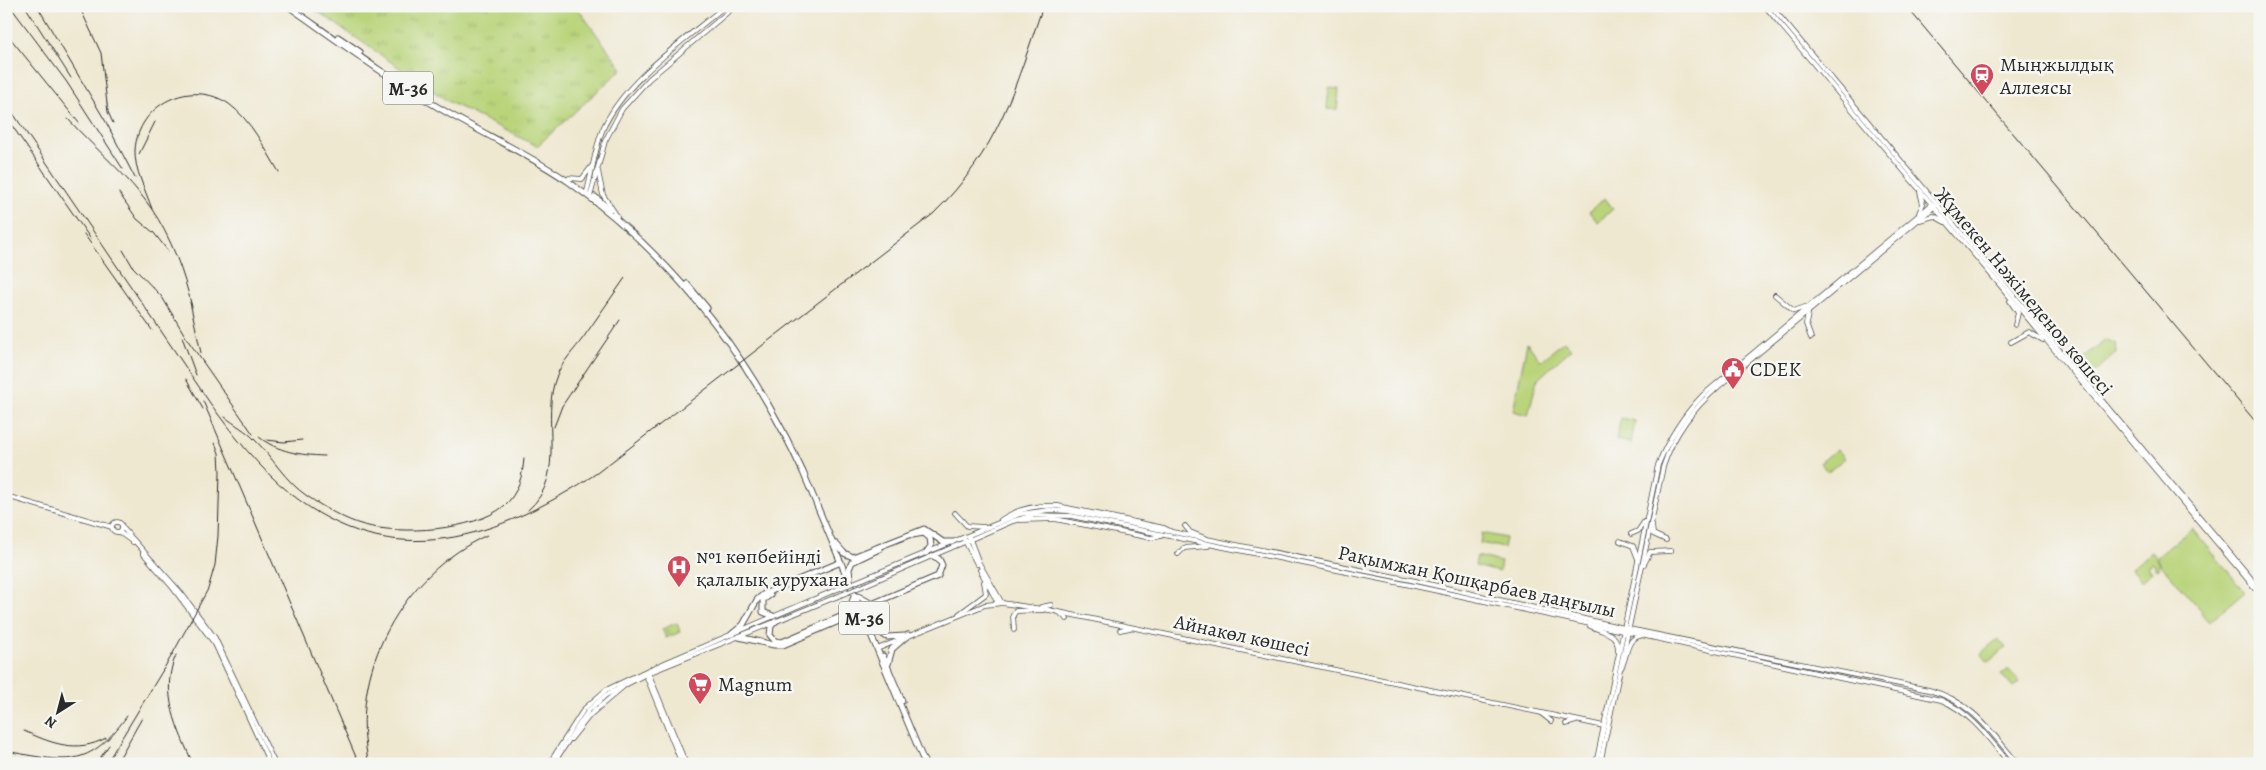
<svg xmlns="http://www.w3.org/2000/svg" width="2266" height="770" viewBox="0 0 2266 770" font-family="Alegreya,serif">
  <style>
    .grass { fill: url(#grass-tufts); stroke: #728052 }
    .park { fill: #b9d47a; stroke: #728052 }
    .water { fill: url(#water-rules); stroke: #4a6c84 }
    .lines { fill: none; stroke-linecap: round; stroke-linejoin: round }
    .secondary-casing { stroke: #484744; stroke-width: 5.5 }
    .primary-casing { stroke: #484744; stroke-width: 7 }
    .secondary { stroke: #fff; stroke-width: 4 }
    .primary { stroke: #fff; stroke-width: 5 }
    .tram { stroke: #2b2b2b; stroke-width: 1 }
    .rail { stroke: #2b2b2b; stroke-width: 1 }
    .secondary-bridge-casing { stroke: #484744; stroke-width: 5.5; stroke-linecap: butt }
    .secondary-bridge { stroke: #fff; stroke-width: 4 }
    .labels { text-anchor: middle; stroke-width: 5; stroke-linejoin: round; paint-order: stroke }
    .shield { fill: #f6f6f2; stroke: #686867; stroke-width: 1 }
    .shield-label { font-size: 19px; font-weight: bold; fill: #2b2b2b }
    .poi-label { font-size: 20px; fill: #2b2b2b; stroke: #f6f6f2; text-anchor: start }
    .street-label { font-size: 20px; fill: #2b2b2b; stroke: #f6f6f2 }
  </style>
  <defs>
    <pattern id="grass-tufts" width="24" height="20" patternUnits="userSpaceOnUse" patternTransform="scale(1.25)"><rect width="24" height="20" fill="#b9d47a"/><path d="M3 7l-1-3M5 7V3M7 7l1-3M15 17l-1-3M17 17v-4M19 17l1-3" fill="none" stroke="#9fb66a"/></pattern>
    <pattern id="water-rules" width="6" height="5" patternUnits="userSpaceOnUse" patternTransform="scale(1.25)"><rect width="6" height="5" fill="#68acdd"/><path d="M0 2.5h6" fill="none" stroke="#568cb3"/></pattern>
  </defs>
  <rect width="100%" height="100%" fill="#f6f6f2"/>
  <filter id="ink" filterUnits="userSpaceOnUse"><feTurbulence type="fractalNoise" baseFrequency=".02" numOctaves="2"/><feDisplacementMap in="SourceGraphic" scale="10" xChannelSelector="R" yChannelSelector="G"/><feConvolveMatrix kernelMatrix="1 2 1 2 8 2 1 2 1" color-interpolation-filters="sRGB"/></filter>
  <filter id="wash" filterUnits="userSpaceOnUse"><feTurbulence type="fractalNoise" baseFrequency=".0096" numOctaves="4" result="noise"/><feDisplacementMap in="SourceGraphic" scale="20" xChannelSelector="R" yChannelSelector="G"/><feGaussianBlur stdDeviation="1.12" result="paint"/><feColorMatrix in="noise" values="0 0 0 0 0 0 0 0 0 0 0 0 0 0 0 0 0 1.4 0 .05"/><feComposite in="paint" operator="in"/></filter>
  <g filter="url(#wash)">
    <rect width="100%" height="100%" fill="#efe8d1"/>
    <g class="grass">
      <path d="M310 6H576L622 69 537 146 449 102Z"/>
      <path d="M2151 552 2159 562V569L2157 570 2153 563 2148 567 2152 572 2141 581 2131 569Z"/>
      <path d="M677 623 680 632 666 638 662 629Z"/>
    </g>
    <g class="park">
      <path d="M1329 88 1339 89 1337 110 1327 109Z"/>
      <path d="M1605 198 1613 209 1598 222 1589 212Z"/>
      <path d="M2106 340 2115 343 2116 353 2096 371H2087L2083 365V358Z"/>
      <path d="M1564 341 1571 349 1537 380 1528 415 1513 411 1527 343 1541 361Z"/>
      <path d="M1621 418 1635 421 1631 443 1616 440Z"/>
      <path d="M1837 449 1845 458 1828 472 1820 463Z"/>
      <path d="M2192 528 2245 592 2209 622 2201 613 2202 611 2161 565 2157 557Z"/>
      <path d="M1482 533 1506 538 1504 548 1480 543Z"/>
      <path d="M1477 556 1501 562 1499 572 1475 566Z"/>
      <path d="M1998 639 2006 648 1988 662 1981 653Z"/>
      <path d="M2008 669 2020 682 2013 688 2001 674Z"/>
    </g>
    <path class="water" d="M770 6H819L811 14C795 15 781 12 765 11Z"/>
  </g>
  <g filter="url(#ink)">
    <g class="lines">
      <g class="secondary-casing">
        <g id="secondary">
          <path d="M1765 6 2260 594"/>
          <path d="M1771 6 2260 589"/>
          <path d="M598 171 603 195 617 216"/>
          <path d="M569 178 582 179 592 166"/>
          <path d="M586 195C592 174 594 152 602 131 623 81 684 41 725 6"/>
          <path d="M590 197 605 141 622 109 649 79 735 6"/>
          <path d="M1919 213 1923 204 1920 192"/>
          <path d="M1920 220 1934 216 1945 222"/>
          <path d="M1775 295 1794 311 1805 307"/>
          <path d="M2010 301 2018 313 2015 325"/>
          <path d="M1808 314 1806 324 1811 338"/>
          <path d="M2011 342 2029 332 2043 340"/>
          <path d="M6 496 112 527"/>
          <path d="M955 513 967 526 984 527"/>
          <path d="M1001 520C1018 508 1038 505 1058 506L1164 528 1170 531"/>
          <path d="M1020 520 1055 519 1151 538 1161 536"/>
          <circle cx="117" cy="527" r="5"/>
          <path d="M1652 525 1653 534 1666 540"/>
          <path d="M1185 526 1190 532 1207 539"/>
          <path d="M122 527 181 593 215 638 275 764"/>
          <path d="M119 532 133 542"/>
          <path d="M1631 534 1638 531 1644 522"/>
          <path d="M969 537 979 563 1002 603"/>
          <path d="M964 539 977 564"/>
          <path d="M1620 541 1633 546 1638 559"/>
          <path d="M143 553 173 588 215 644 270 764"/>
          <path d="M1178 554 1184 548 1208 546"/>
          <path d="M1644 564 1650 552 1671 551"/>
          <path d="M980 570 998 603"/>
          <path d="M863 579 1020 514 1049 510 1068 511 1411 580 1629 629 1929 690C1973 702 1990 731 2018 764"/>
          <path d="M865 585 1013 521 1034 515 1071 516 1410 585 1941 700C1972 713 1989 739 2010 764"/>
          <path d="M1041 607 1051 605"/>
          <path d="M1060 613 1067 619"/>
          <path d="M959 614 986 594 984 582"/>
          <path d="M1590 626C1605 633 1618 632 1618 651"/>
          <path d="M1014 630 1013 615 1016 611 1043 610"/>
          <path d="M1120 630 1130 628"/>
          <path d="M877 649 985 605 1002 603 1049 610 1604 726"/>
          <path d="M1621 668C1628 657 1625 639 1640 636"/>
          <path d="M648 672 686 764"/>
          <path d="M645 673 682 764"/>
          <path d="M1542 714 1551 721"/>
          <path d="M1566 724 1576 721"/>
          <path d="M571 739 590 715 624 686"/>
          <path d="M549 764 584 709 606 690 648 670 833 591"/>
          <path d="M553 764 588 711 606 695 646 674 836 597"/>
          <path d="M1596 764 1658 465C1669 437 1683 416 1703 395L1932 204"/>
          <path d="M1600 764 1663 467C1674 433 1693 409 1719 386L1935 206"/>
        </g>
      </g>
      <g class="primary-casing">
        <g id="primary">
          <path d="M288 6C338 41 388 78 441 109 483 134 529 154 569 182 673 256 750 357 803 472L925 764"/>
          <path d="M338 37 360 52"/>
          <path d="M595 197 609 209"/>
          <path d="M687 284 707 308"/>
          <path d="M912 535 924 533 930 538 931 546 926 553"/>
          <path d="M836 544 844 553 853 557 924 529 943 542H952"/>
          <path d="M850 578 849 569 852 562 879 549"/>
          <path d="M770 595 763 600V612L773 616"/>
          <path d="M858 596 872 604 938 576 942 565 939 559 933 556"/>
          <path d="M776 621 771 626 770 635 775 641 782 642 847 614 854 597"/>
          <path d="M871 626 887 637 905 636"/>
          <path d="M732 634 743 625 757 600 764 594 841 562"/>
          <path d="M739 637 774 645H783L846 618H854L865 624"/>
          <path d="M883 656 902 701"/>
          <path d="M888 664 892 649 908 635"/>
        </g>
      </g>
      <use href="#secondary" class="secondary"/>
      <use href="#primary" class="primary"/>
      <path class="tram" d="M1906 6 2260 427"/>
      <g class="rail">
        <path d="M10 6 66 81 123 169"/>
        <path d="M25 6 71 78"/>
        <path d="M79 6 101 53 108 112 113 123"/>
        <path d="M39 9 106 122 135 178"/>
        <path d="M6 33 79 123"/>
        <path d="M6 103 210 403C233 435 259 468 290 493 392 576 499 538 597 473L933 214C999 150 1014 90 1043 6"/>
        <path d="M6 117 90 238"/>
        <path d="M68 119C95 149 128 175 151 208 171 237 184 273 192 307"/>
        <path d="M139 154 155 122"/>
        <path d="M119 193 137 219 154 233 168 251"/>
        <path d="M152 209C146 191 134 169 135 150 138 104 191 78 229 104 251 120 265 149 279 172"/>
        <path d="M84 234 152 330"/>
        <path d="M123 250 133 267 162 297 187 339 253 434"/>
        <path d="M190 302 201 353"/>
        <path d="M182 337 196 375"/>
        <path d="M186 379 203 409"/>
        <path d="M203 401 359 764"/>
        <path d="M225 417C235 425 247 431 255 440 273 458 285 481 307 496 323 507 345 520 364 525 401 535 474 531 504 506 518 494 523 475 524 458"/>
        <path d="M554 427 562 406 620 320"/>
        <path d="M259 437C278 452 300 455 324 456"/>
        <path d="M267 440 284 442 302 440"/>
        <path d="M528 510C569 475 539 418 557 375 562 362 575 349 583 338 597 318 611 298 625 278"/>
        <path d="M176 655C159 693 178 729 193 764"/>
        <path d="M24 731C51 743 77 754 106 738"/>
        <path d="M6 751C66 762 88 770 127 716"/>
        <path d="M96 764 109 745"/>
        <path d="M106 764 172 655 208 589 215 565 218 536 220 472 219 453 215 443"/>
        <path d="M116 764 142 718"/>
        <path d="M369 764C347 671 403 574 487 535"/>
      </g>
      <g class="secondary-bridge-casing">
        <g id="secondary-bridge">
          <path d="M833 591 863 579"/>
          <path d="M836 597 865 585"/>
        </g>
      </g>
      <use href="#secondary-bridge" class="secondary-bridge"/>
    </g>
  </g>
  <defs>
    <g id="station-pin" transform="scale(1.25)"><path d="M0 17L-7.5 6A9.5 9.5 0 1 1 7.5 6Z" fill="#d1495b" stroke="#f6f6f2"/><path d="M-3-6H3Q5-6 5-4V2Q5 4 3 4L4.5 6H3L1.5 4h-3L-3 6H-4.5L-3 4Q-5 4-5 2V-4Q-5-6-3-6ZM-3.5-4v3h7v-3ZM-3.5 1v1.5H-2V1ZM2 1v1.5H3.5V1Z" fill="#fff"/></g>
    <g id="civic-pin" transform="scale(1.25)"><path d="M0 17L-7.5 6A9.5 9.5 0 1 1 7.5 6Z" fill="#d1495b" stroke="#f6f6f2"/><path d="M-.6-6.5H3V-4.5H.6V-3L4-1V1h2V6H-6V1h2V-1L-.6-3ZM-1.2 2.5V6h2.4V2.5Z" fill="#fff"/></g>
    <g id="hospital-pin" transform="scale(1.25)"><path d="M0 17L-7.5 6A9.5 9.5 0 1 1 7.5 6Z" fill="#d1495b" stroke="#f6f6f2"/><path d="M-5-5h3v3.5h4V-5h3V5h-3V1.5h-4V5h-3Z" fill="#fff"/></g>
    <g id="supermarket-pin" transform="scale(1.25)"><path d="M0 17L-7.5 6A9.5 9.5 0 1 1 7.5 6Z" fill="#d1495b" stroke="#f6f6f2"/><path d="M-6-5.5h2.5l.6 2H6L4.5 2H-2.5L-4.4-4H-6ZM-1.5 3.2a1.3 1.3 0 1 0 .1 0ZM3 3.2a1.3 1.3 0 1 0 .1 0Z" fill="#fff"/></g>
  </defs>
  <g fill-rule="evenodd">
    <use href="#station-pin" x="1982" y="75"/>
    <use href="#civic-pin" x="1733" y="369"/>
    <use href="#hospital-pin" x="679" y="567"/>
    <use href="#supermarket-pin" x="700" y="684"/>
  </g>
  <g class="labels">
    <g class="shield">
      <rect x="383" y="71.5" width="50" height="33" rx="4"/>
      <rect x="839" y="601.5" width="50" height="33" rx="4"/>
    </g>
    <g class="shield-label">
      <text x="408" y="95">M-36</text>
      <text x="864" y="625">M-36</text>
    </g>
    <g class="poi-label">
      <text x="2000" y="71">Мыңжылдық<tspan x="2000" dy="23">Аллеясы</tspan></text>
      <text x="1750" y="376">CDEK</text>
      <text x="696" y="563">№1 көпбейінді<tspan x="696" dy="23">қалалық аурухана</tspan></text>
      <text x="718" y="691">Magnum</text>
    </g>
    <g class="street-label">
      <text transform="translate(2024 291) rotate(50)" y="7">Жұмекен Нәжімеденов көшесі</text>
      <text transform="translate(1477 581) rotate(12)" y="7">Рақымжан Қошқарбаев даңғылы</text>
      <text transform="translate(1242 635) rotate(12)" y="7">Айнакөл көшесі</text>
    </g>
  </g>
  <rect width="2266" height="770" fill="none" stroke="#f6f6f2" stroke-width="25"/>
  <g transform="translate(58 712) rotate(216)" stroke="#f6f6f2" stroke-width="4" paint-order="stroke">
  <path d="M0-4L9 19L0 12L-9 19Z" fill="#2b2b2b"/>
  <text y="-8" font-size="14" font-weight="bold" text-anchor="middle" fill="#2b2b2b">N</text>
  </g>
</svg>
